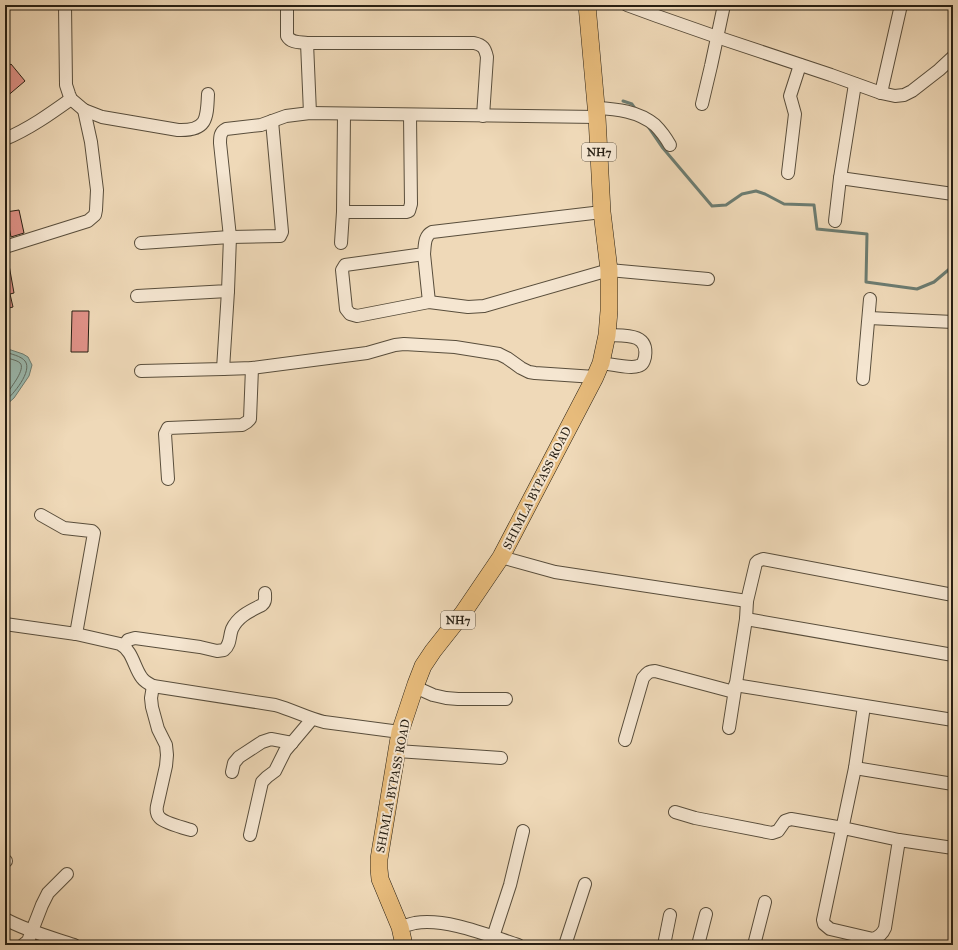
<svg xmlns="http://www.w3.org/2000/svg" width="958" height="950" viewBox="0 0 958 950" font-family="'IM FELL Great Primer',serif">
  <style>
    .water { fill: #9abab0; stroke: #6c7c71 }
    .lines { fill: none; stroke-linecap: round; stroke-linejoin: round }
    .shore { stroke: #606c62; stroke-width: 1 }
    .stream { stroke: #6c7c71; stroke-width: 3 }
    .building { fill: #df9187; stroke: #271f13 }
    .minor-casing { stroke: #594e3c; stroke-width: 14 }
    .highway-casing { stroke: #271f13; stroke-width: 18 }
    .minor { stroke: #f5e6d1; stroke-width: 12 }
    .highway { stroke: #e8bc7c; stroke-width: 17 }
    .labels { text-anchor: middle; stroke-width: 4; stroke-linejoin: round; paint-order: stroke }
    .shield { fill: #f5e6d1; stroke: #655b4c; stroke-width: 1 }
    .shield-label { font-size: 11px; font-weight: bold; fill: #271f13 }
    .street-label { font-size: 12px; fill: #271f13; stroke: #f5e6d1 }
  </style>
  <rect width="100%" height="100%" fill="#efd9b8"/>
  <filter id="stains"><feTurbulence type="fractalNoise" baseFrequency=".005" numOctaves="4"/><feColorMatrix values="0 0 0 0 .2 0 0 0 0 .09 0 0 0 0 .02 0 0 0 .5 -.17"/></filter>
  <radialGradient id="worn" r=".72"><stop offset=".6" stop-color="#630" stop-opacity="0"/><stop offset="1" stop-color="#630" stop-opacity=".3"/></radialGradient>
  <path class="water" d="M5 348 23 354 28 357 32 365 29 376 14 398 5 406Z"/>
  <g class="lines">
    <g class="shore">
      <path d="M5 352C11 354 21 356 25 361 33 371 13 395 5 401"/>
      <path d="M5 357C9 359 17 360 20 363 26 369 11 387 8 392L5 394"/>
    </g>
    <g class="stream">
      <path d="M623 101 632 104 637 111"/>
      <path d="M647 125 662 147 712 206 726 205 742 194 756 191 765 194 784 204 814 205 817 229 867 234 866 282 917 289 934 282 953 266"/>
    </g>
  </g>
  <g class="building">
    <path d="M11 64 25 81 5 98V69Z"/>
    <path d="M19 210 24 233 11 237 6 212Z"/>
    <path d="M5 265H9L14 293 10 294 13 307 5 309Z"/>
    <path d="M72 311H89L88 352H71Z"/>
  </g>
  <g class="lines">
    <g class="minor-casing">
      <g id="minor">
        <path d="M65 5 66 85 69 94 71 99 84 110 102 117 178 130C207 131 207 119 208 94"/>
        <path d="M287 5V36C291 43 299 42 307 43"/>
        <path d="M627 5 657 16 717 37 831 75 881 93 895 96 904 95 912 91 939 70 953 57"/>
        <path d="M881 93 901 5"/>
        <path d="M702 104 711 66 724 5"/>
        <path d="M596 108C617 109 638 111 655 125 661 131 666 138 670 145"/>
        <path d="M310 113 307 43H474C483 45 485 48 487 57L483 116"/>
        <path d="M5 139C29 129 50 114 71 99"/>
        <path d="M788 173 795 114 790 96 800 65"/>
        <path d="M840 178 953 194"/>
        <path d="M343 212H406L409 211 411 204 410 115"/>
        <path d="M602 212 432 232C424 236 425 245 424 254L345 265 342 270 346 309 350 314 357 316 429 302 468 307 484 306 609 270 708 279"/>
        <path d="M835 221 840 178 855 84"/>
        <path d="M141 243 230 237 280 236 282 232 272 121"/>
        <path d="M341 243 343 212 344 114"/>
        <path d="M5 247 88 221 95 215 96 210 97 190 91 142 84 110"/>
        <path d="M424 254 429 302"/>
        <path d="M137 296 228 291 230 237 220 143C220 137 220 132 226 129L261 125 286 116 310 113 597 117"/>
        <path d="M869 318 953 322"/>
        <path d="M601 363C610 364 631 369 638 366 643 365 644 361 645 357 649 332 623 336 607 335"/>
        <path d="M223 369 252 368 367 353 395 345 404 344 455 347 499 354 507 358 521 368 529 372 535 373 595 377"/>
        <path d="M141 371 223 369 228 291"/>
        <path d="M863 379 870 299"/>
        <path d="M168 479 165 434 168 428 242 425 247 422 250 419 252 368"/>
        <path d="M41 515 64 528 91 531H92L94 533 76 634"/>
        <path d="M501 557 555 572 747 601"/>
        <path d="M746 619 953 655"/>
        <path d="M5 624 76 634 120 644C133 651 134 668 142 678 145 682 149 684 153 686L275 705C293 710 307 718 324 722L400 732"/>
        <path d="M124 646 128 640 135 638 200 647 217 651 224 650C231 644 229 637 232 629 238 616 250 611 262 605 266 602 265 598 265 593"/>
        <path d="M735 685 953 720"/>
        <path d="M153 686 151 698 152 707 158 729 166 745 167 755 166 766 157 806C156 811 157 815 160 818 165 823 184 828 191 830"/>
        <path d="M415 687 433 695 446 698 458 699H506"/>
        <path d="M729 728 746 619 747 601 756 563 758 561 763 559 953 595"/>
        <path d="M625 740 643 678C647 673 649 671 655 671L734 692"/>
        <path d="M397 751 501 758"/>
        <path d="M855 768 953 784"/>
        <path d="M232 772 234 763 239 757 262 742 271 739 292 743"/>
        <path d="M675 812 695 818 772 833 778 831 785 821 791 819 843 828 899 840 885 928C883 933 879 937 873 939L830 929 824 924 823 920 855 768 864 706"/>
        <path d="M250 835 262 782 267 777 275 771 285 751 312 719"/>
        <path d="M899 840 953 848"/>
        <path d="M5 861H6"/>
        <path d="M5 919C27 931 50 937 74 945"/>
        <path d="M400 927C405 926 410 924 415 923 447 918 487 935 518 945"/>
        <path d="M493 937 510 885 523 831"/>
        <path d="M23 945 28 941 42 905 48 893 67 874"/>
        <path d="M565 945 585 884"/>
        <path d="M664 945 670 915"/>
        <path d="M698 945 706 914"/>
        <path d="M754 945 765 902"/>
      </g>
    </g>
    <g class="highway-casing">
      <path id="highway" d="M404 945 400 927 380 879 379 869V859L400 732 416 684 423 666 433 651 463 613 501 557 595 377 601 363 607 335 609 311V270L602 212 597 117 587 5"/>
    </g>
    <use href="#minor" class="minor"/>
    <use href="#highway" class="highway"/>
  </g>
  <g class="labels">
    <g class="shield">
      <rect x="582" y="143" width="34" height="18" rx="3"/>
      <rect x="441" y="611" width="34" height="18" rx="3"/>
    </g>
    <g class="shield-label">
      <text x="599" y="156">NH7</text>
      <text x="458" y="624">NH7</text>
    </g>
    <g class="street-label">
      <text transform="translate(537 488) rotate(-63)" y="4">SHIMLA BYPASS ROAD</text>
      <text transform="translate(393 786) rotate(-79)" y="4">SHIMLA BYPASS ROAD</text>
    </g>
  </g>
  <rect width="958" height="950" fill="none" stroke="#efd9b8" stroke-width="20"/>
  <rect x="6" y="6" width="946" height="938" fill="none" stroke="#271f13" stroke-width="2"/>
  <rect x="10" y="10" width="938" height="930" fill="none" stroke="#271f13"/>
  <rect width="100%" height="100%" filter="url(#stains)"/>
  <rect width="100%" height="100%" fill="url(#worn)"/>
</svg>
